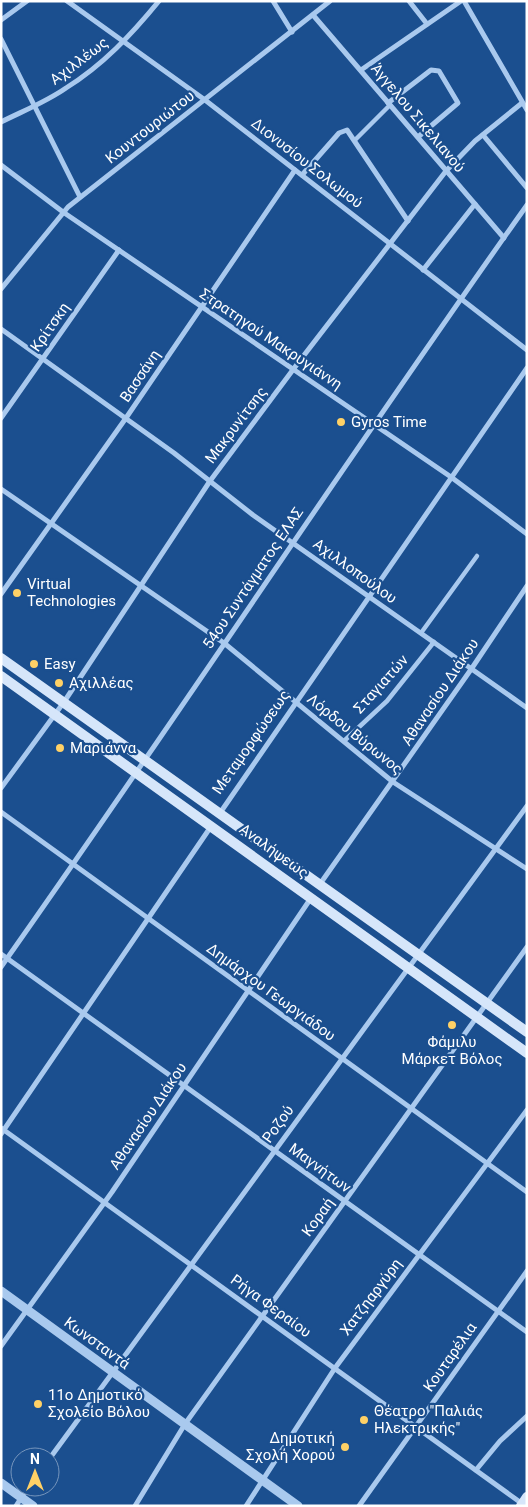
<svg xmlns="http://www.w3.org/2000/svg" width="528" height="1507" viewBox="0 0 528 1507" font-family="Roboto,sans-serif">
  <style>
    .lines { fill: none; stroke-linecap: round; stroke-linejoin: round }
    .pedestrian { stroke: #a9c9ee; stroke-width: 4.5 }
    .minor { stroke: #a9c9ee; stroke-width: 5 }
    .tertiary { stroke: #a9c9ee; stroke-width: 9 }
    .secondary { stroke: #d6e6fa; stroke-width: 10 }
    .poi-dot { fill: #ffd166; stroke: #1b4f8f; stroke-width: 2 }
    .labels { text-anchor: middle; stroke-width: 4.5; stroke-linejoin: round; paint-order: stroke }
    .street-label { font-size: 15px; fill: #fff; stroke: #1b4f8f }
    .poi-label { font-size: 15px; fill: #fff; stroke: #1b4f8f; text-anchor: start }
  </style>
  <rect width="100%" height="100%" fill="#1b4f8f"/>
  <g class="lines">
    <g class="pedestrian">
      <path d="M355 140 390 105"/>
      <path d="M421 633 477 556"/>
      <path d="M344 741 387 701 434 642"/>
    </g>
    <g class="minor">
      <path d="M67 1 205 100 527 350"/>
      <path d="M273 1 292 32"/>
      <path d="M409 1 427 24"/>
      <path d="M464 1 527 110"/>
      <path d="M313 15 504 238"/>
      <path d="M1 20 27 1"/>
      <path d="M1 39 80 197"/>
      <path d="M361 70 461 1"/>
      <path d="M388 103 431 70 439 71 458 103 418 137"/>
      <path d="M1 122C23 111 46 102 66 88 103 65 132 34 159 1"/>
      <path d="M483 135 527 188"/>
      <path d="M1 165 63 212 451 477 527 534"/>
      <path d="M302 175 339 133 347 130 408 221"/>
      <path d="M423 270 475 204"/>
      <path d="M1 289 68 207 330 1"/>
      <path d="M1 329 174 453 253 515 527 708"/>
      <path d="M1 418 119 250"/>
      <path d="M1 489 224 643 393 782 527 869"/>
      <path d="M1 594 126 418 295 170"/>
      <path d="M1 788 64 702 210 481 298 363 446 171 475 141 522 103"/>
      <path d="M1 812 527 1192"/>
      <path d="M220 813 527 368"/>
      <path d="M320 884 472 668 527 586"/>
      <path d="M1 954 527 1332"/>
      <path d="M1 967C179 715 348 457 527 205"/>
      <path d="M1 1128 524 1505"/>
      <path d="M1 1134 212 825"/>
      <path d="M1 1346 112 1192 311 898"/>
      <path d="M50 1458 527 806"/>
      <path d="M476 1470 500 1441 527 1416"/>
      <path d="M16 1506 28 1487"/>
      <path d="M135 1506 185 1424 527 947"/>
      <path d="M246 1506 335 1368 527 1110"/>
      <path d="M359 1506 527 1271"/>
    </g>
    <g class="tertiary">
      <path d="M1 1291 298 1506"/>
      <path d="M1 1483 33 1506"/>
    </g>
    <g class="secondary">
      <path d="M1 658 527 1032"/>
      <path d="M1 676 527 1053"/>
      <path d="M521 1506 527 1497"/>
    </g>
  </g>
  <g class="poi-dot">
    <circle cx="341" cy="422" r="5"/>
    <circle cx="17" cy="593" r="5"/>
    <circle cx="34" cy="664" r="5"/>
    <circle cx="59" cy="683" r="5"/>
    <circle cx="60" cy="748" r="5"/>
    <circle cx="452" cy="1025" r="5"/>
    <circle cx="38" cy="1404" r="5"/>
    <circle cx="364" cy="1420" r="5"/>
    <circle cx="345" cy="1447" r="5"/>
  </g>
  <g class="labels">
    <g class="street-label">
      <text transform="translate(79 61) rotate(-37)" y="5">Αχιλλέως</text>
      <text transform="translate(418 118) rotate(50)" y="5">Άγγελου Σικελιανού</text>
      <text transform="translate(150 127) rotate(-38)" y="5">Κουντουριώτου</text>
      <text transform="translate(307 163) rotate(38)" y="5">Διονυσίου Σολωμού</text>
      <text transform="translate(50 327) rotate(-55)" y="5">Κρίτσκη</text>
      <text transform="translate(271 339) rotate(34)" y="5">Στρατηγού Μακρυγιάννη</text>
      <text transform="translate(140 376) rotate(-56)" y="5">Βασσάνη</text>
      <text transform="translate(236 425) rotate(-53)" y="5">Μακρυνίτσης</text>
      <text transform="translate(355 571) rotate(36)" y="5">Αχιλλοπούλου</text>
      <text transform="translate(253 578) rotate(-56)" y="5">54ου Συντάγματος ΕΛΑΣ</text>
      <text transform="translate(381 684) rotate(-48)" y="5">Σταγιατών</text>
      <text transform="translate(440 692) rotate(-56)" y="5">Αθανασίου Διάκου</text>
      <text transform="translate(355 734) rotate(39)" y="5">Λόρδου Βύρωνος</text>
      <text transform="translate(251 742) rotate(-55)" y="5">Μεταμορφώσεως</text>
      <text transform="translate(274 851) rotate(36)" y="5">Αναλήψεως</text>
      <text transform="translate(271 992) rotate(36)" y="5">Δημάρχου Γεωργιάδου</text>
      <text transform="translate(148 1116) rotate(-56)" y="5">Αθανασίου Διάκου</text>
      <text transform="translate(278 1124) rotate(-54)" y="5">Ροζού</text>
      <text transform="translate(320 1168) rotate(36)" y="5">Μαγνήτων</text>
      <text transform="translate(318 1217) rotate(-54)" y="5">Κοραή</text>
      <text transform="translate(371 1297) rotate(-53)" y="5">Χατζηαργύρη</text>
      <text transform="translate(271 1306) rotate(36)" y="5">Ρήγα Φεραίου</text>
      <text transform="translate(97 1343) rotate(36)" y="5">Κωνσταντά</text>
      <text transform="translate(450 1357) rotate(-55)" y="5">Κουταρέλια</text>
    </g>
    <g class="poi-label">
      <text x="351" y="427">Gyros Time</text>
      <text x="27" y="589">Virtual<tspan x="27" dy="17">Technologies</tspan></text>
      <text x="44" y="669">Easy</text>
      <text x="69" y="688">Αχιλλέας</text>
      <text x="70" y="753">Μαριάννα</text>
      <text x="452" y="1047" text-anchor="middle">Φάμιλυ<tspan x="452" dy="17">Μάρκετ Βόλος</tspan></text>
      <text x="48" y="1400">11ο Δημοτικό<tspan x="48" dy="17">Σχολείο Βόλου</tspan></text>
      <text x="374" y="1416">Θέατρο "Παλιάς<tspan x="374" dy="17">Ηλεκτρικής"</tspan></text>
      <text x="335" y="1443" text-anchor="end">Δημοτική<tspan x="335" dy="17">Σχολή Χορού</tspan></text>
    </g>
  </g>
  <rect width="528" height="1507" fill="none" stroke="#ffffff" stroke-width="5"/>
  <g transform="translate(35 1472)"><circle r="24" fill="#1b4f8f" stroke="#7695bc"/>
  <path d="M0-4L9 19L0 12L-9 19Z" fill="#ffd166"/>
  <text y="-8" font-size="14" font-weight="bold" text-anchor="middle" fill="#ffffff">N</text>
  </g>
</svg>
